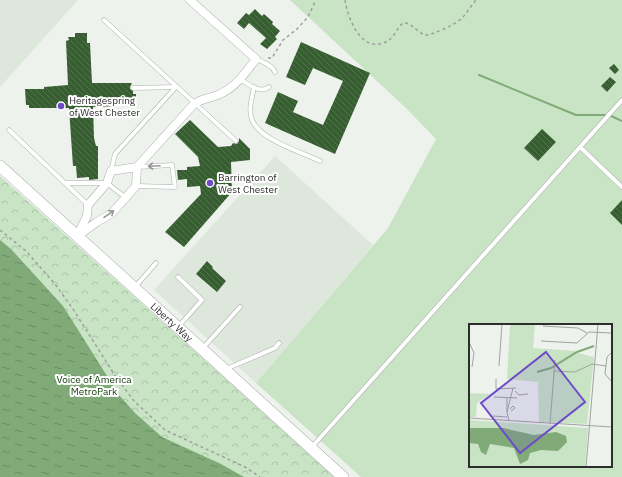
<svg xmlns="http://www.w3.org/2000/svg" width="622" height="477" viewBox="0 0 622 477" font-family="'IBM Plex Sans',sans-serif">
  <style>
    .built { fill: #dee7dc }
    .grass { fill: #c8e4c4; fill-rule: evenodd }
    .park { fill: url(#park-crowns) }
    .water { fill: url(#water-ripples) }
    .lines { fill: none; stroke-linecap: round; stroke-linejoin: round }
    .stream { stroke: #80ab79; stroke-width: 2 }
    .building { fill: url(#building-back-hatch) }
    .service-casing { stroke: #acb0ac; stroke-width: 5 }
    .minor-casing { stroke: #acb0ac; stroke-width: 9 }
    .secondary-casing { stroke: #acb0ac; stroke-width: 12 }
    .path { stroke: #9c9f9c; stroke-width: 1.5; stroke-dasharray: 3 3; stroke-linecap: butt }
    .service { stroke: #fff; stroke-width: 4 }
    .minor { stroke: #fff; stroke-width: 8 }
    .secondary { stroke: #fff; stroke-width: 11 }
    .oneway { stroke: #969696 }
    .poi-dot { fill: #6d4cc6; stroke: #fff; stroke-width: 1.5 }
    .labels { text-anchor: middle; stroke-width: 4; stroke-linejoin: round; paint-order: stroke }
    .poi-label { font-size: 10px; fill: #2c2e2c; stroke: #fff; text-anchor: start }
    .street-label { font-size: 10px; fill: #2c2e2c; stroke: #fff }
    .park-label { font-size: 10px; fill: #0e3b07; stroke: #fff }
    .inset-river { fill: none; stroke: #80ab79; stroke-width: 2 }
    .inset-road { fill: none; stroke: #a0a4a0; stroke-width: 1 }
    .view { fill: #6d4cc6; fill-opacity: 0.15; stroke: #6d4cc6; stroke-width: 2 }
    .inset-edge { fill: none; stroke: #2c2e2c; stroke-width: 2 }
  </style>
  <defs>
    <pattern id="park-crowns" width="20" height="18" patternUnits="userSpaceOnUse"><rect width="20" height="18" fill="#c8e4c4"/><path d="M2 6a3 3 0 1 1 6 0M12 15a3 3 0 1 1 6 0" fill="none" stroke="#acc4a9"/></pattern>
    <pattern id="water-ripples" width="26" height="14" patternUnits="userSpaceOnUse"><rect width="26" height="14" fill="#80ab79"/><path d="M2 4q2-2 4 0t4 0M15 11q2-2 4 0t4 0" fill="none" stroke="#698c63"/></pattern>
    <pattern id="building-back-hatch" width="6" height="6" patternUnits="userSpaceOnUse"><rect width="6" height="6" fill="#365e30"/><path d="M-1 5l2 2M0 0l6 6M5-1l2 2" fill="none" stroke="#52724d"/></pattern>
  </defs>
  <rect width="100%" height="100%" fill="#eef2ed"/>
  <g class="built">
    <path d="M0 0H78L0 87Z"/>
    <path d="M275 156 373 245 256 383 154 290Z"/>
  </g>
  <path class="grass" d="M290 0H622V477H361L256 383 388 228 436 139 406 108ZM470 325H611V466H470Z"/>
  <path class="park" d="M0 176 335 477H0Z"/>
  <path class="water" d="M0 240 11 249 63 306 119 395 135 413 162 437 221 464 244 477H0Z"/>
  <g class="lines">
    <path class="stream" d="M479 75 576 115H609L622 121"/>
  </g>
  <g class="building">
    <path d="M255 9 262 16 264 14 273 22 272 24 280 31 275 37 277 39 267 49 260 44 266 38 249 23 244 29 237 23 246 13 249 15Z"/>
    <path d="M75 33H87V43H90L92 83H132L130 87V89L133 91V94H136V102L117 103V106L93 107 94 138 96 146H98V179L89 180V177L77 178 76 166H73L69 108H29V105H26L25 89H44V87L68 85 66 41 69 40 68 37H75Z"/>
    <path d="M301 42 370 73 335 154 265 123 278 92 298 101 293 112 323 125 343 81 313 68 305 85 286 77Z"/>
    <path d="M614 64 619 70 615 74 609 68Z"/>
    <path d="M610 77 616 82 607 92 601 86Z"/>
    <path d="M190 120 218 147 231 146 233 143 237 144 239 141V138L250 149V160L231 162 232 192 184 247 165 232 201 194 200 186 187 187V179L178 180 177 170H187V167L200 166 198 157 175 134Z"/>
    <path d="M542 129 556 142 538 161 524 148Z"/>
    <path d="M622 200V225L610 213Z"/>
    <path d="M207 261 213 267 212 268 226 281 217 292 196 274Z"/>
  </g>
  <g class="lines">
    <g class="service-casing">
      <g id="service">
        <path d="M104 20 236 141"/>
        <path d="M256 59C263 62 272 65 275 72"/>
        <path d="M240 79C248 84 260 94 269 87"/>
        <path d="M254 87C252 98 248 110 252 120 260 140 301 152 320 161"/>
        <path d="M133 88 176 87"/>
        <path d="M9 130 88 205"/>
        <path d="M580 147 622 187"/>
        <path d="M111 171 115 154 176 87"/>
        <path d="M65 183H107L126 198"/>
        <path d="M136 186 175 187 172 165 138 167"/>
        <path d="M178 277 202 300 178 327"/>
        <path d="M135 287 156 263"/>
        <path d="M202 349 240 307"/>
        <path d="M226 369 275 348 279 343"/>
        <path d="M311 448 622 100"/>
      </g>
    </g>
    <g class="minor-casing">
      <g id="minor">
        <path d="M79 235 97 222 112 213 136 186 137 167"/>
        <path d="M77 236 87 216 88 205 107 183 111 171 137 167 194 104C203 98 212 98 220 94 236 87 246 72 256 59L190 0"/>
      </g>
    </g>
    <g class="secondary-casing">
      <g id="secondary">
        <path id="s1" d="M0 166 343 477"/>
      </g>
    </g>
    <g class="path">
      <path d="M345 0C348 20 363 57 389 40 395 36 397 28 403 23 411 22 417 32 425 35 431 36 458 23 462 18 467 13 471 6 476 0"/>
      <path d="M268 58H272L283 40 297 29 308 17 316 0"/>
      <path d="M0 230 26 251 55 284 73 309 114 374 134 401 165 430 245 467 260 477"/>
    </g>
    <use href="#service" class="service"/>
    <use href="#minor" class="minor"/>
    <use href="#secondary" class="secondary"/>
  </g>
  <defs><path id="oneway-shaft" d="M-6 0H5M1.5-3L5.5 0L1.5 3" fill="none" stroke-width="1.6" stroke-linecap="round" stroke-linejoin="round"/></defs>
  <g class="oneway">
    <use href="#oneway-shaft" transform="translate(154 166) rotate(177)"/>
    <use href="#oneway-shaft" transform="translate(109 214) rotate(-35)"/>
  </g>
  <g class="poi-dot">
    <circle cx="61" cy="106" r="4"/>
    <circle cx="210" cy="183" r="4"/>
  </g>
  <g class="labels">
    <g class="poi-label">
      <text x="69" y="104">Heritagespring<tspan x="69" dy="12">of West Chester</tspan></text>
      <text x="218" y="181">Barrington of<tspan x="218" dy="12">West Chester</tspan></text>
    </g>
    <g class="street-label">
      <text dy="4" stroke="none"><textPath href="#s1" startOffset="232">Liberty Way</textPath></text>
    </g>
    <g class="park-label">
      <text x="94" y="383">Voice of America<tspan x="94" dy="12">MetroPark</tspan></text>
    </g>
  </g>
  <g transform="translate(469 324)">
    <rect width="143" height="143" fill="#eef2ed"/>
    <path d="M41 0H66L64 24 108 27 109 29 125 33 118 100 70 98 69 58 38 55ZM0 69 21 70 8 79 7 93H0Z" fill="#c8e4c4"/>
    <path d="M0 96 119 104 116 143H0Z" fill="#c8e4c4"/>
    <path d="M0 104H34L65 111 87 108 97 112 98 118 89 127 72 126 61 129 59 136 51 140 45 124 21 120 17 131 12 128 9 120 0 119Z" fill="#80ab79"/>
    <path class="inset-river" d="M68 48 82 44 108 28 125 22"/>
    <path class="inset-road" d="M74 2 109 4 118 9M72 17 108 19 120 8 143 9M0 18 5 29 3 43M143 28 138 33 136 50 143 58M30 42 33 0M85 47 106 48 123 40 137 42M27 55V65L47 64M46 67 50 71 59 70M25 73 48 74M38 74V88M41 85 44 82 46 84 42 87M24 92 38 93M0 94 143 103M40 97 38 88 44 64M81 100 86 36M117 143 129 0"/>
    <path class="view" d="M77 28 116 78 51 129 12 79Z"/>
    <rect width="143" height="143" class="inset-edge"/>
  </g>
</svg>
